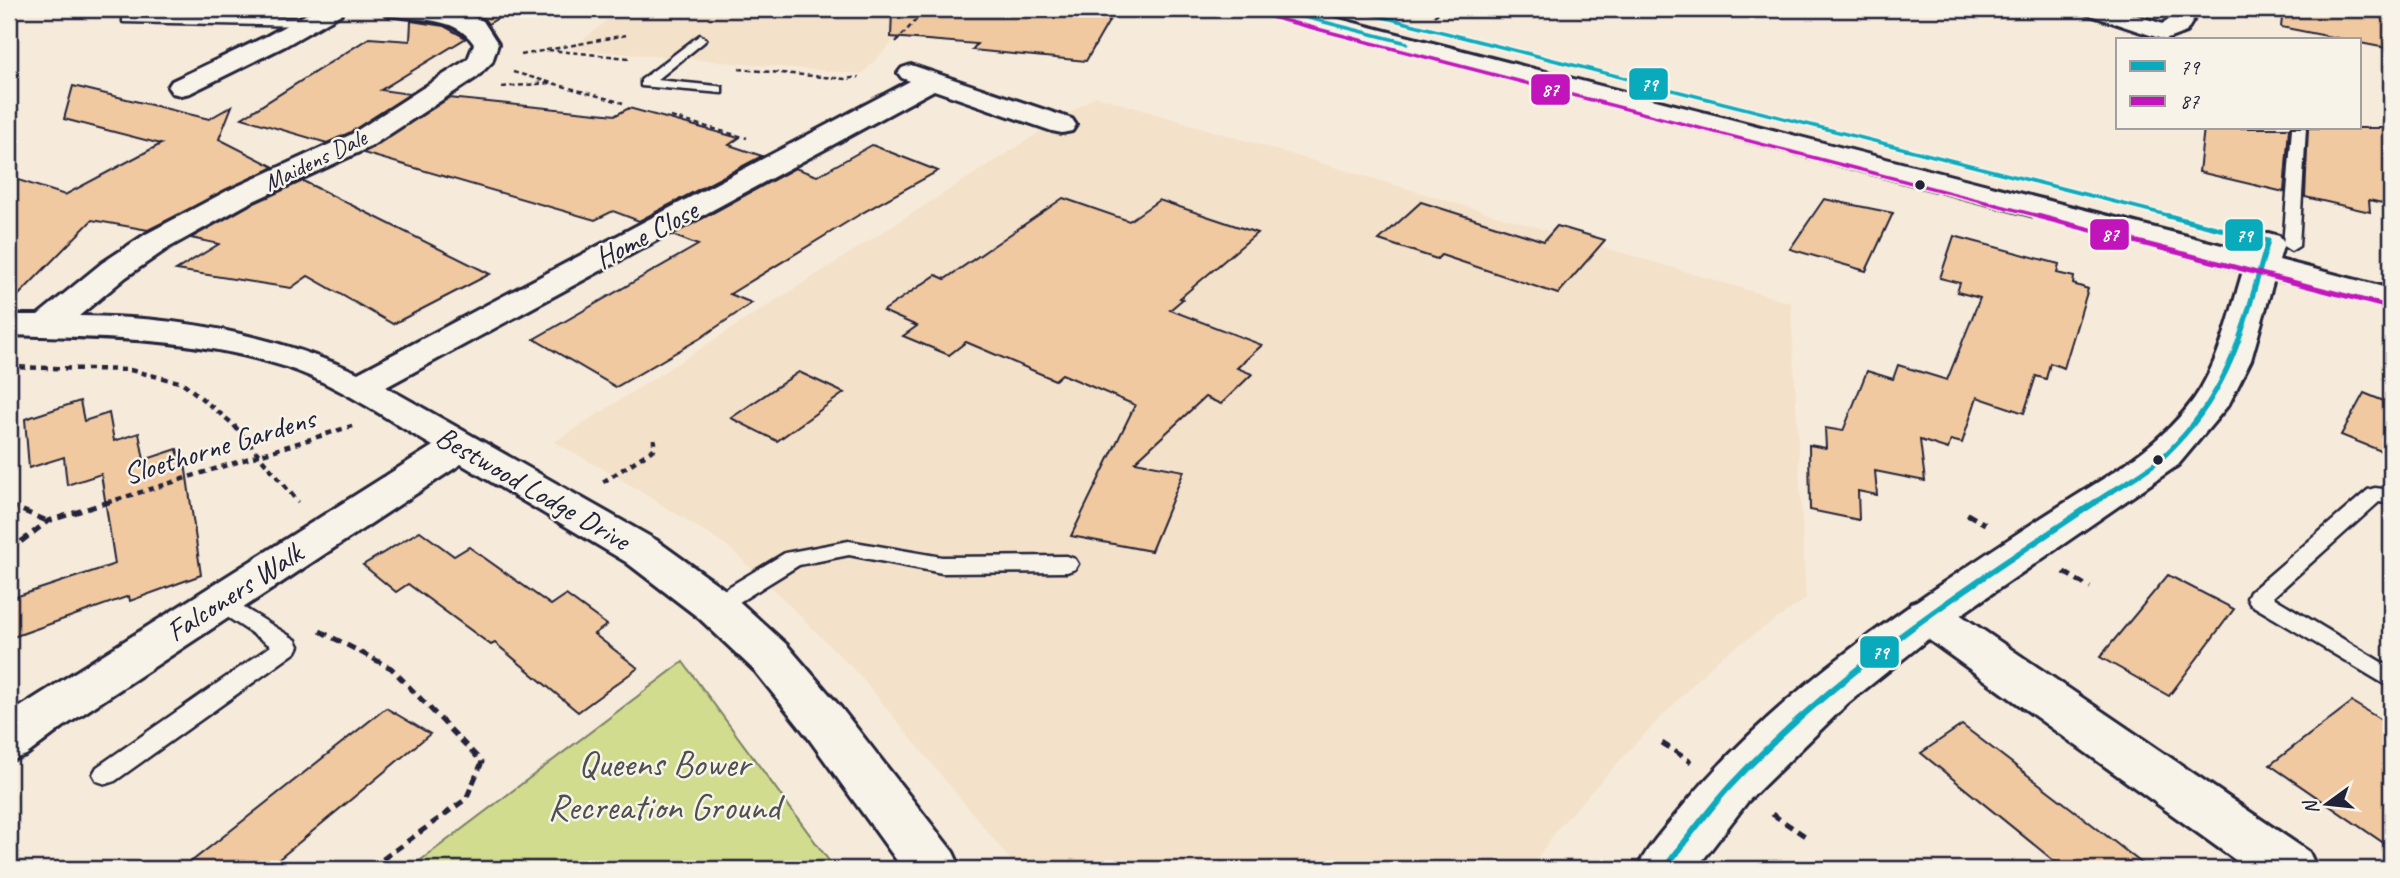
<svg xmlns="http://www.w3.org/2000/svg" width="2400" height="878" viewBox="0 0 2400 878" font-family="Caveat,sans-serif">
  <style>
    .built { fill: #f4e1c9 }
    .green { fill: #d1dc8f; stroke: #7a7f65; stroke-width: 2 }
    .building { fill: #f0c9a0; stroke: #22223b; stroke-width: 2 }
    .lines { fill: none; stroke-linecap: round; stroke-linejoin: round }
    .lane-casing { stroke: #22223b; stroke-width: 5 }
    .street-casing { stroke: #22223b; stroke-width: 6 }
    .secondary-casing { stroke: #22223b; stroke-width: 6 }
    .path-far2 { stroke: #22223b; stroke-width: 2.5; stroke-dasharray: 5 3.5; stroke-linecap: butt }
    .path-far1 { stroke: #22223b; stroke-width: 4.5; stroke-dasharray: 6 5; stroke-linecap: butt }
    .path { stroke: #22223b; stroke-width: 5; stroke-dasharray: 9 6; stroke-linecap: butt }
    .lane { fill: #f7f3e8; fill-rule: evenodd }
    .street { fill: #f7f3e8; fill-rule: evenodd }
    .secondary { fill: #f7f3e8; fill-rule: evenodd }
    .bus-1-far2-casing { stroke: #f7f3e8; stroke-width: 7 }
    .bus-1-far1-casing { stroke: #f7f3e8; stroke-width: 10 }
    .bus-1-casing { stroke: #f7f3e8; stroke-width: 11 }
    .bus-2-far1-casing { stroke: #f7f3e8; stroke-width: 7 }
    .bus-2-casing { stroke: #f7f3e8; stroke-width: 10 }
    .bus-1-far2 { stroke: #0aaabd; stroke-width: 3.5 }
    .bus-1-far1 { stroke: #0aaabd; stroke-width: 5 }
    .bus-1 { stroke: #0aaabd; stroke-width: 6 }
    .bus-2-far1 { stroke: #c115bb; stroke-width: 3.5 }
    .bus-2 { stroke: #c115bb; stroke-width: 5 }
    .bus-dot { fill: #22223b; stroke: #f7f3e8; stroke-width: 2.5 }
    .labels { text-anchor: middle; stroke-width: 5; stroke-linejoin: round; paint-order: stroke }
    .far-street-label { font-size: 24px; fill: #22223b; stroke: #f7f3e8 }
    .street-label { font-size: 30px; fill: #22223b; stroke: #f7f3e8 }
    .near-park-label { font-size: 37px; fill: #4e5050; stroke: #f7f3e8 }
    .line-badge { stroke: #f7f3e8; stroke-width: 2.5 }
    .badge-label { font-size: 19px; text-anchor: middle; font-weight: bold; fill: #fff }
  </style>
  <rect width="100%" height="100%" fill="#f6ebda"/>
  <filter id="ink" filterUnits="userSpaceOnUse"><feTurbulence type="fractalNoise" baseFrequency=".0143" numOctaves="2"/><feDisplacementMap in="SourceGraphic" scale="14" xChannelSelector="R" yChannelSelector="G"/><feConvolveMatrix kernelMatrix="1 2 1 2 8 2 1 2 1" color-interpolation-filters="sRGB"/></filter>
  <g filter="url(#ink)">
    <g class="built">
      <path d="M621 9H924L862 74 571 49Z"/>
      <path d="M1096 96 1791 303 1806 599 1717 660 1635 744 1559 827 1529 869H1018L859 675 769 585 726 545 614 475 554 442Z"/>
    </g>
    <path class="green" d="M683 662 835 869H409Z"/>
    <g class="building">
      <path d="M458 9H514L488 24 484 19Z"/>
      <path d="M892 9H1116L1086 61 972 50 977 44 891 37Z"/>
      <path d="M2283 9H2391V49L2360 43V40H2347L2281 27Z"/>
      <path d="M411 21 444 26 466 38 381 90 410 94 349 133 327 143 242 118 369 38 410 41Z"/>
      <path d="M73 86 209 119 232 106 219 139 274 167 148 230 92 220 9 305V177L65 195 161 144 64 119Z"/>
      <path d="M449 98 616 115 629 108 739 138 729 145 762 156 639 221 613 211 595 220 363 153Z"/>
      <path d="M2204 128H2289L2284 192 2199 172Z"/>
      <path d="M2308 128H2391V205L2369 200 2370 212 2305 197Z"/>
      <path d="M872 145 938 171 862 213 730 294 752 303 699 339 616 387 534 339 698 245 672 235 795 168 817 176Z"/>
      <path d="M303 181 490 274 393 324 308 276 291 288 176 270 219 244 191 238 250 205Z"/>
      <path d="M1063 198 1129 221 1159 200 1257 233 1180 298 1183 299 1170 310 1262 345 1237 368 1252 374 1221 404 1205 397 1135 462 1184 471 1151 551 1071 536 1135 405 1062 374 1055 380 966 342 949 355 903 336 917 326 883 311 936 275 945 279Z"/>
      <path d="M1824 199 1893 213 1866 271 1790 249Z"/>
      <path d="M1421 202 1544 241 1557 226 1605 240 1558 294 1441 255 1437 259 1379 240Z"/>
      <path d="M1954 236 2059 264 2057 273 2074 277 2073 284 2088 289 2064 368 2050 363 2046 379 2036 376 2024 413 1977 397 1962 443 1951 440 1948 449 1920 440 1925 481 1875 471 1877 495 1858 491 1859 520 1810 510 1809 445 1826 448 1825 428 1843 431 1867 371 1893 379 1898 365 1947 380 1980 298 1957 292 1960 283 1940 278Z"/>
      <path d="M799 372 844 393 777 441 731 418Z"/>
      <path d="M2364 393 2391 404V455L2341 435Z"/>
      <path d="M80 401 84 421 109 413 114 441 139 433 144 460 177 449 179 457 184 456 201 575 130 601 129 596 13 637 12 598 115 564 101 474 67 485 64 457 29 468 25 419Z"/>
      <path d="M420 531 454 556 469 547 551 605 566 595 607 625 594 634 638 668 578 712 495 643 491 645 408 584 396 592 363 565Z"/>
      <path d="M2168 575 2234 609 2169 696 2100 657Z"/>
      <path d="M2352 702 2391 726V848L2270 765Z"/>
      <path d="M386 708 430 734 267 869H182Z"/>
      <path d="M1962 725 2080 815 2149 869H2064L1921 753Z"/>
    </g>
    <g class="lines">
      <g class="lane-casing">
        <g id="lane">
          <path d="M127 15 309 18 315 22 309 26 123 22V16Z"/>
          <path d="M700 35 706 39 704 42 657 80 717 86 722 87V93L641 86V80Z"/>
          <path d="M2292 128H2306L2299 246 2291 251 2283 246Z"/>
          <path d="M2375 488 2391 490V504L2379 502 2273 597 2391 668V688L2250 604 2247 598 2250 592 2368 490Z"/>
          <path d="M849 541 942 557 1067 556 1075 559 1078 564 1075 569 1067 572 942 573 849 555 799 565 723 612 715 614 707 612 704 606 707 600 785 553Z"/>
          <path d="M220 593 296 640 299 646 296 652 115 781 106 784 97 781 93 774 97 767 271 646 212 607 209 601 212 595Z"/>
        </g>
      </g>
      <g class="street-casing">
        <g id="street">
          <path d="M316 9H345L341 14 285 46 190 93 181 95 172 93 168 87 172 81 267 36Z"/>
          <path d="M381 9H445L461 12 483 21 498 44 492 62 477 77 370 147 249 203 168 248 126 277 79 316C177 317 268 333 358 373L910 81 902 78 898 73 902 68 911 65 920 68 1072 119 1076 125 1072 131 1062 133 1052 131 934 90 386 387 656 540 731 594 787 645 841 708 953 852 961 869H903L807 736 755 671 699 618 626 562 461 464 63 727 26 755 9 761V714L433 446C385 418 336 383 283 366 191 337 103 338 9 335V315H38L102 263 146 234 227 191 350 135 468 59 474 44C454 14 416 22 385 14Z"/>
          <path d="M2083 9H2117L2163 24 2170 19 2167 9H2191L2194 19 2186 32 2165 40 2087 14Z"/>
          <path d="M1927 598 1943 603 2309 852 2317 869H2248L1911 627 1905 615 1911 603Z"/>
        </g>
      </g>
      <g class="secondary-casing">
        <path id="secondary" d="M1261 9H1300L2249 252 2257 236 2268 233 2279 236 2284 243 2279 260 2391 289V309L2274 279 2251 360 2229 404 2178 465 1943 627 1848 703 1748 801 1696 869H1637C1648 845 1667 826 1684 805 1782 687 1913 602 2041 518 2095 483 2156 452 2194 399 2220 362 2230 313 2243 271L1265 14Z"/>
      </g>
      <g class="path-far2">
        <path d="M1434 16 1445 9"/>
        <path d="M896 42 926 9"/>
        <path d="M548 50 629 58"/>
        <path d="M521 55 626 35"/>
        <path d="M739 69 845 79 859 77"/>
        <path d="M513 72 623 103"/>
        <path d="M502 87 549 83"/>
        <path d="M671 117 747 138"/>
      </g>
      <g class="path-far1">
        <path d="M9 367 130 370 183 383 233 424 298 502"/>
        <path d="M603 482 654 449V439"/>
        <path d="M106 503 352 426"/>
      </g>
      <g class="path">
        <path d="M9 505 47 521"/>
        <path d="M1967 514 1985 524"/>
        <path d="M9 551 48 521 112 501"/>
        <path d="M2064 572 2090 588"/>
        <path d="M320 631 391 668 482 762 466 799 369 869"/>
        <path d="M1662 743 1691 762"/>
        <path d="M1772 814 1805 836"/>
      </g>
      <use href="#lane" class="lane"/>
      <use href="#street" class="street"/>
      <use href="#secondary" class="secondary"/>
      <g class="bus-1-far2-casing">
        <g id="bus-1-far2">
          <path d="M1273 9 1407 43"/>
          <path d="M1351 9 2175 217"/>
        </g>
      </g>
      <g class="bus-1-far1-casing">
        <path id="bus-1-far1" d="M2094 503C2117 487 2146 473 2165 455 2233 390 2243 327 2268 241L2168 216"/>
      </g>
      <g class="bus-1-casing">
        <path id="bus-1" d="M1664 869C1686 841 1707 811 1731 785 1837 671 1968 587 2097 501"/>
      </g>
      <g class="bus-2-far1-casing">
        <path id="bus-2-far1" d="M1271 17 2043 217"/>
      </g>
      <g class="bus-2-casing">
        <path id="bus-2" d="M2037 216 2389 307"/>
      </g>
      <use href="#bus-1-far2" class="bus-1-far2"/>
      <use href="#bus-1-far1" class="bus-1-far1"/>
      <use href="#bus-1" class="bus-1"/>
      <use href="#bus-2-far1" class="bus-2-far1"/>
      <use href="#bus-2" class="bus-2"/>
    </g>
  </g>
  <g class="bus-dot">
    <circle cx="1920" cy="185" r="6"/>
    <circle cx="2158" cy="460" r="6"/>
  </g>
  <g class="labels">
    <g class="far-street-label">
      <text transform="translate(315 160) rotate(-26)" y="8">Maidens Dale</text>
    </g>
    <g class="street-label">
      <text transform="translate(646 234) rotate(-28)" y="10">Home Close</text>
      <text transform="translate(219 446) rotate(-17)" y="10">Sloethorne Gardens</text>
      <text transform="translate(533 488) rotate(30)" y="10">Bestwood Lodge Drive</text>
      <text transform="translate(234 592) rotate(-33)" y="10">Falconers Walk</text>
    </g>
    <g class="near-park-label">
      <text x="664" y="776">Queens Bower<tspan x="664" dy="43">Recreation Ground</tspan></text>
    </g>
  </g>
  <g class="line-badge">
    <rect x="1628" y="67" width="41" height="34" rx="7" fill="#0aaabd"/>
    <rect x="1530" y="73" width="41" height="33" rx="7" fill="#c115bb"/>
    <rect x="2089" y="218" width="41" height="33" rx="7" fill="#c115bb"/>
    <rect x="2224" y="218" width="40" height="34" rx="7" fill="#0aaabd"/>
    <rect x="1859" y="635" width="41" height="34" rx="7" fill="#0aaabd"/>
  </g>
  <g class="badge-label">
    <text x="1649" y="91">79</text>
    <text x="1550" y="96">87</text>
    <text x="2110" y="241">87</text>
    <text x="2244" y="242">79</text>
    <text x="1880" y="659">79</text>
  </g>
  <rect width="2400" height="878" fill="none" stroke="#f7f3e8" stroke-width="35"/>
  <rect x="18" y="18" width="2365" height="843" fill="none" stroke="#22223b" stroke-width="2.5" filter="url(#ink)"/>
  <rect x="2116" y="38" width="245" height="91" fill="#f7f3e8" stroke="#a29fa3" stroke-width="2"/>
  <rect x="2130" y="61" width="35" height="10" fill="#0aaabd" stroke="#a29fa3" stroke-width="2"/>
  <text x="2180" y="74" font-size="21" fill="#22223b">79</text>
  <rect x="2130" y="96" width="35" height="10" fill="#c115bb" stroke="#a29fa3" stroke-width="2"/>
  <text x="2180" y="108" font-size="21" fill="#22223b">87</text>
  <g transform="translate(2327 804) rotate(255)" stroke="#f7f3e8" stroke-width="5" paint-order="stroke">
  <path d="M0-5L12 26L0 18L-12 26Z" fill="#22223b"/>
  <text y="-10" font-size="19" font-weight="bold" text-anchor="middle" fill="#22223b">N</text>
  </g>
</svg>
